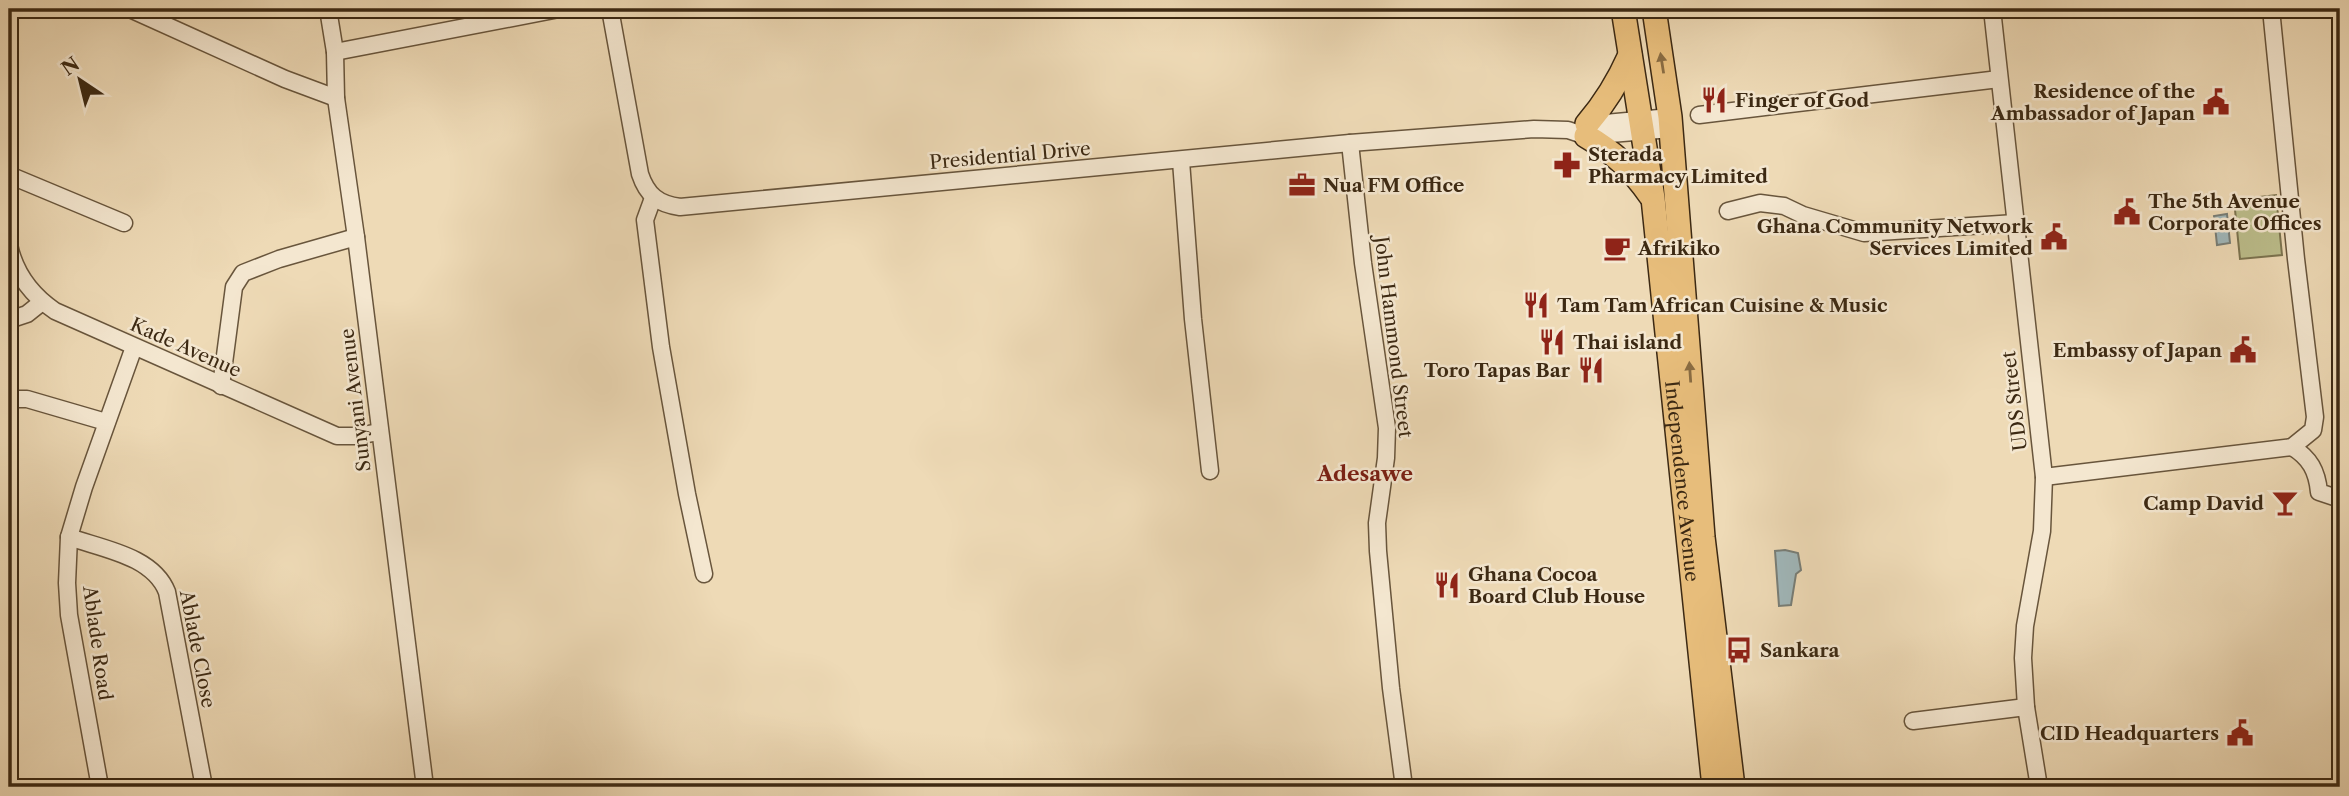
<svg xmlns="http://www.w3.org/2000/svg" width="2349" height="796" viewBox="0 0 2349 796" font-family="'Libre Caslon Text',serif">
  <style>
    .green { fill: #bcbe8c; stroke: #7c7450; stroke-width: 2 }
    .water { fill: #a0b7ba; stroke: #787e77; stroke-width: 2 }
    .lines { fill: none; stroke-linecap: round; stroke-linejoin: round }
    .stream { stroke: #787e77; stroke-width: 3.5 }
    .minor-casing { stroke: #68553c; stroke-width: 19 }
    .highway-casing { stroke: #3c2913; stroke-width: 26 }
    .minor { stroke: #f4e7d0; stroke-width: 16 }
    .highway { stroke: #e7bd7b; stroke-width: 23 }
    .oneway { fill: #896c42 }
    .labels { text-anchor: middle; stroke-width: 5; stroke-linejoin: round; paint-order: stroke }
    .poi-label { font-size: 19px; font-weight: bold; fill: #3c2913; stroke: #f4e7d0; text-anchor: start }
    .street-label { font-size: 19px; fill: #3c2913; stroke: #f4e7d0 }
    .neighbourhood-label { font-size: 21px; font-weight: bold; fill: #7a1f14; stroke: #f4e7d0 }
  </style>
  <rect width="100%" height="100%" fill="#eedab6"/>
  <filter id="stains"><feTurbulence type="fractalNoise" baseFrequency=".00286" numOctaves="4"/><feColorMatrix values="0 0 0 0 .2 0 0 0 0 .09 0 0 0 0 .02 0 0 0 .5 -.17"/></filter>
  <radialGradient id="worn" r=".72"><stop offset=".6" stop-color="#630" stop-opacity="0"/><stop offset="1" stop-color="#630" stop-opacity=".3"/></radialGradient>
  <path class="green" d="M2276 195 2282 255 2240 259 2234 200Z"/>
  <g class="water">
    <path d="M2227 214 2230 243 2217 245 2214 216Z"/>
    <path d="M1785 550 1798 553 1801 570 1796 574 1791 605 1779 606 1775 551Z"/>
  </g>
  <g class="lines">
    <path class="stream" d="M9 768 13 787"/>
    <g class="minor-casing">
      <g id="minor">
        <path d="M130 9 285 79 336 98"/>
        <path d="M328 9 335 52 336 98 356 237 425 787"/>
        <path d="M610 9 640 174C647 195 658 204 680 207L1350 143 1534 129 1568 130 1586 136 1671 129"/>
        <path d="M1992 9 2044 477 2042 531 2025 626 2023 658 2026 707 2039 787"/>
        <path d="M335 52 559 9"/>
        <path d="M1699 115 1999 79"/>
        <path d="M1584 125 1670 117"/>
        <path d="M1350 143 1363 263 1387 428 1386 458 1377 523 1378 551 1391 688 1404 787"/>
        <path d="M1181 161 1193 319 1210 471"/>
        <path d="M9 175 124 223"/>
        <path d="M653 198 645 220 661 347 687 494 704 574"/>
        <path d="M1728 211 1760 203 1784 206 1803 215 1864 233 2015 223"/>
        <path d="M9 245C15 273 30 294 55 311L337 436H357L379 432"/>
        <path d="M9 320 27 314 42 302"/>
        <path d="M221 386 234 287 243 273 279 259 356 237"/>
        <path d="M9 399H27L106 422"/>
        <path d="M2292 447C2310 458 2317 471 2319 492L2340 499"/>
        <path d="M2044 477 2292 447 2313 430 2315 417 2296 259 2271 9"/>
        <path d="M69 537C103 549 153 556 167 592L204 787"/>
        <path d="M1913 721 2026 707"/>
        <path d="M100 787 69 615 67 583 69 537 84 487 134 347"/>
      </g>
    </g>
    <g class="highway-casing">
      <g id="highway">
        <path id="s1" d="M1623 9 1653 198 1714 787"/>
        <path d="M1654 9 1670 117 1703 537 1733 787"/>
        <path d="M1587 124C1606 102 1618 82 1630 55"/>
        <path d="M1586 136C1612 151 1633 170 1650 195"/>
      </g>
    </g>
    <use href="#minor" class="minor"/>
    <use href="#highway" class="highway"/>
  </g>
  <defs><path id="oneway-solid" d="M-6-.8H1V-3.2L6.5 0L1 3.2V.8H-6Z" transform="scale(1.75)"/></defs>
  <g class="oneway">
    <use href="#oneway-solid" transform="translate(1662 63) rotate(-99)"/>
    <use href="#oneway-solid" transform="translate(1690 372) rotate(-94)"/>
  </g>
  <defs>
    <g id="restaurant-bare" transform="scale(2.1)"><path d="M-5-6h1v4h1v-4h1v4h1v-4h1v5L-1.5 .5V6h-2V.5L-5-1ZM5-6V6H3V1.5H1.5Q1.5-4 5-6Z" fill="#8f2418" stroke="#f4e7d0" stroke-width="2.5" paint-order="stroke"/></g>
    <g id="civic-bare" transform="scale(2.1)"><path d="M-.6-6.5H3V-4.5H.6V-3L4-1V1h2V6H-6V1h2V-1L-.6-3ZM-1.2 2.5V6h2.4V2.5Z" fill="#8f2418" stroke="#f4e7d0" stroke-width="2.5" paint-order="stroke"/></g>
    <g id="pharmacy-bare" transform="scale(2.1)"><path d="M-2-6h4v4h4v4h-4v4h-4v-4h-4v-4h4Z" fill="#8f2418" stroke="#f4e7d0" stroke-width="2.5" paint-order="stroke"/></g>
    <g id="office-bare" transform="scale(2.1)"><path d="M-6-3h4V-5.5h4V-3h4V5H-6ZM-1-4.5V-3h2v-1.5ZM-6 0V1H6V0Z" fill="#8f2418" stroke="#f4e7d0" stroke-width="2.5" paint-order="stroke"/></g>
    <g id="cafe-bare" transform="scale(2.1)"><path d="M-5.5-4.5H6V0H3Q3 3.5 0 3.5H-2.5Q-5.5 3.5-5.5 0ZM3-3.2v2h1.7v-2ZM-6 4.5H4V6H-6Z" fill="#8f2418" stroke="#f4e7d0" stroke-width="2.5" paint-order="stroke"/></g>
    <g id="bar-bare" transform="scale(2.1)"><path d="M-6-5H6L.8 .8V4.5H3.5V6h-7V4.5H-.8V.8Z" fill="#8f2418" stroke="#f4e7d0" stroke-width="2.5" paint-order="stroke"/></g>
    <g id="bus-bare" transform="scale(2.1)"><path d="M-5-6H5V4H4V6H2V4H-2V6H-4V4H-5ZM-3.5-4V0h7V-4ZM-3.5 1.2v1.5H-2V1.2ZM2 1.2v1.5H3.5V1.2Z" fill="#8f2418" stroke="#f4e7d0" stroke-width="2.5" paint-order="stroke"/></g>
  </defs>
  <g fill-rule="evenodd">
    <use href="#restaurant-bare" x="1714" y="100"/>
    <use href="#civic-bare" x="2216" y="102"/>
    <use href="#pharmacy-bare" x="1567" y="165"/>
    <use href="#office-bare" x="1302" y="185"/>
    <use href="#civic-bare" x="2127" y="212"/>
    <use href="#civic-bare" x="2054" y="237"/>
    <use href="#cafe-bare" x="1617" y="248"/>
    <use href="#restaurant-bare" x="1536" y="305"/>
    <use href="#restaurant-bare" x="1552" y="342"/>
    <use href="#civic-bare" x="2243" y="350"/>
    <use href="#restaurant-bare" x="1591" y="370"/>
    <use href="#bar-bare" x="2285" y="503"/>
    <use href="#restaurant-bare" x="1447" y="585"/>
    <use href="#bus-bare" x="1739" y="650"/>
    <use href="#civic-bare" x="2240" y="733"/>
  </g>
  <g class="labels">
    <g class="poi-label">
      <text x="2195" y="98" text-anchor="end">Residence of the<tspan x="2195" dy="22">Ambassador of Japan</tspan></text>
      <text x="1735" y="107">Finger of God</text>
      <text x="1588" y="161">Sterada<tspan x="1588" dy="22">Pharmacy Limited</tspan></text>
      <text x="1323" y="192">Nua FM Office</text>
      <text x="2148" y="208">The 5th Avenue<tspan x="2148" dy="22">Corporate Offices</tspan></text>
      <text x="2033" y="233" text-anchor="end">Ghana Community Network<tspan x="2033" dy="22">Services Limited</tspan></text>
      <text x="1638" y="255">Afrikiko</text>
      <text x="1557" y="312">Tam Tam African Cuisine &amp; Music</text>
      <text x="1573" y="349">Thai island</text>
      <text x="2222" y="357" text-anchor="end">Embassy of Japan</text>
      <text x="1570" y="377" text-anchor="end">Toro Tapas Bar</text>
      <text x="2264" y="510" text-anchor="end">Camp David</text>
      <text x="1468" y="581">Ghana Cocoa<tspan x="1468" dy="22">Board Club House</tspan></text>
      <text x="1760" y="657">Sankara</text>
      <text x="2219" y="740" text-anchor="end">CID Headquarters</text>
    </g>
    <g class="street-label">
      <text transform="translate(1010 155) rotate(-5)" y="7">Presidential Drive</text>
      <text transform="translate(1394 337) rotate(83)" y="7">John Hammond Street</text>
      <text transform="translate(186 347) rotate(24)" y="7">Kade Avenue</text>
      <text transform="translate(355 400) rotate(-97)" y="7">Sunyani Avenue</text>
      <text transform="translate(2014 401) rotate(-97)" y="7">UDS Street</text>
      <text dy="7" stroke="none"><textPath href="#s1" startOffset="476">Independence Avenue</textPath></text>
      <text transform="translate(98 643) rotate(82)" y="7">Ablade Road</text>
      <text transform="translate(198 649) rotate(79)" y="7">Ablade Close</text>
    </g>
    <g class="neighbourhood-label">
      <text x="1365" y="481">Adesawe</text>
    </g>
  </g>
  <rect width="2349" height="796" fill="none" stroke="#eedab6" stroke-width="35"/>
  <rect x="10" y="10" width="2328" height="775" fill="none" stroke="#3c2913" stroke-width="3.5"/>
  <rect x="18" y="18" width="2314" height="761" fill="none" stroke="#3c2913" stroke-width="2"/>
  <g transform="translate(80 80) rotate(325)" stroke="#f4e7d0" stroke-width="5" paint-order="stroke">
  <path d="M0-5L12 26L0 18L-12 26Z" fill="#3c2913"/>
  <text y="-10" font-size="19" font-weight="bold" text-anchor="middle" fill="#3c2913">N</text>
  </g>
  <rect width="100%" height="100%" filter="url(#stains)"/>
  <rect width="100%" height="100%" fill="url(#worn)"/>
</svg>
